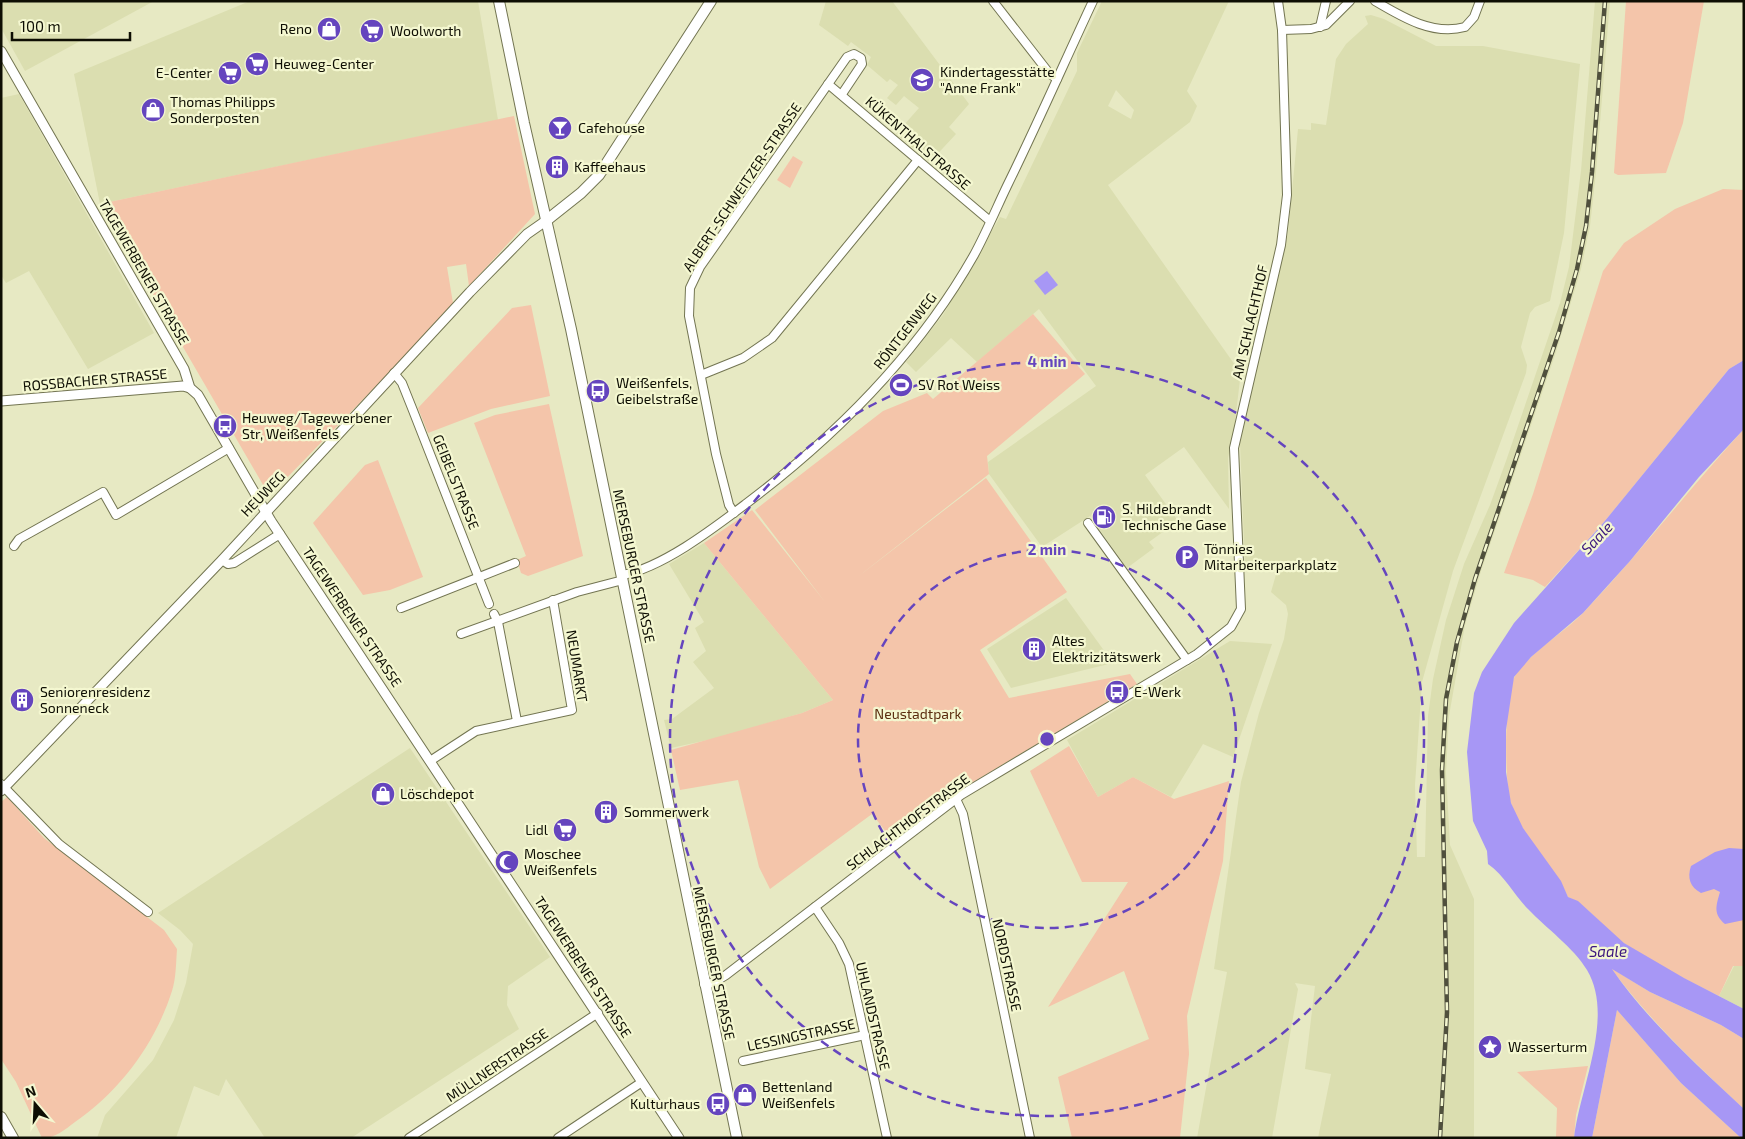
<svg xmlns="http://www.w3.org/2000/svg" width="1745" height="1139" viewBox="0 0 1745 1139" font-family="'Exo 2',sans-serif">
  <style>
    .built { fill: #dbdeb0; fill-rule: evenodd }
    .green { fill: #f4c5aa }
    .water { fill: #a797f5 }
    .lines { fill: none; stroke-linecap: round; stroke-linejoin: round }
    .minor-casing { stroke: #737552; stroke-width: 10 }
    .tertiary-casing { stroke: #737552; stroke-width: 11 }
    .secondary-casing { stroke: #737552; stroke-width: 12 }
    .minor { stroke: #fff; stroke-width: 8 }
    .tertiary { stroke: #fff; stroke-width: 9 }
    .secondary { stroke: #fff; stroke-width: 10 }
    .rail-casing { stroke: #50503d; stroke-width: 4.5 }
    .rail { stroke: #f4f7d0; stroke-width: 2.5; stroke-dasharray: 8; stroke-linecap: butt }
    .ring { fill: none; stroke: #6545be; stroke-width: 2.5; stroke-dasharray: 9 6 }
    .labels { text-anchor: middle; stroke-width: 4.5; stroke-linejoin: round; paint-order: stroke }
    .poi-label { font-size: 14px; fill: #0e0e03; stroke: #f4f7d0; text-anchor: start }
    .street-label { font-size: 14px; fill: #0e0e03; stroke: #f4f7d0 }
    .park-label { font-size: 14px; fill: #5b2d0f; stroke: #f4f7d0 }
    .water-label { font-size: 15px; font-style: italic; fill: #3b177e; stroke: #f4f7d0 }
    .centre { fill: #6545be; stroke: #f4f7d0; stroke-width: 2.5 }
    .ring-label { font-size: 15px; text-anchor: middle; font-weight: bold; fill: #6545be; stroke: #f4f7d0; stroke-width: 4.5; stroke-linejoin: round; paint-order: stroke }
  </style>
  <rect width="100%" height="100%" fill="#e7e9c3"/>
  <g class="built">
    <path d="M1 1H154L25 71 1 28Z"/>
    <path d="M250 1H478L498 120 100 204 74 74Z"/>
    <path d="M826 1H892L969 104 949 127 956 134 930 162 896 134 919 108 904 96 896 105 887 98 898 85 890 79 887 82 867 65 871 57 851 42 848 46 819 25Z"/>
    <path d="M1102 1H1229L1187 91 1197 106 1190 122 1108 185 1235 365 1242 363 1234 430 1228 458 1229 509 1184 447 1145 475 1178 521 1149 542 1154 548 1127 568 1090 516 1042 547 989 474 988 462 1096 386 1039 309 977 362 951 338 916 372 906 362 943 315 1000 217 1006 219 1077 71V53ZM1116 90 1134 110 1131 119 1108 106Z"/>
    <path d="M1595 1H1610L1596 172 1590 226 1581 269 1556 352 1481 571 1465 625 1449 716 1446 772 1450 845 1474 899V1138H1318L1331 1074 1305 1069 1315 986 1295 983 1298 989 1272 1138H1197L1227 972 1214 969 1241 782 1259 713 1284 639 1288 614 1286 605 1271 592 1277 571 1245 566 1240 443 1288 233 1298 129 1311 130V123L1326 125 1336 59 1346 44 1368 24 1365 16 1371 15 1384 19 1436 46H1483L1580 64 1564 233 1550 301 1535 307 1530 313 1521 347 1527 365 1526 373 1453 571 1422 682 1415 785 1417 857H1425L1428 716 1433 679 1446 620 1464 564 1490 505 1506 461 1560 303 1569 267 1581 171Z"/>
    <path d="M19 94 154 333 88 369 29 271 6 283 1 275V98Z"/>
    <path d="M704 543 833 700 802 713 717 738 671 748 664 720 672 719 714 688 693 662 706 651 695 628 704 622 669 564Z"/>
    <path d="M1066 598 1113 663 1011 688 987 649Z"/>
    <path d="M1230 641 1272 644 1233 757 1203 744 1171 797 1133 777 1098 797 1067 740Z"/>
    <path d="M410 748 550 957 508 986 507 1005 519 1029 351 1138H265L226 1079 219 1096 194 1086 176 1138H97L105 1115 153 1060 174 1020 186 983 193 944 180 930 158 913Z"/>
    <path d="M1734 966H1744V1009L1719 996Z"/>
  </g>
  <g class="green">
    <path d="M1626 1H1704L1683 123 1666 173 1618 175 1614 173Z"/>
    <path d="M514 116 535 214 469 286 466 264 447 267 453 303 412 349 276 489 266 490 100 204Z"/>
    <path d="M793 156 803 162 790 188 777 180Z"/>
    <path d="M1723 189 1744 190V360L1729 369 1604 522 1545 587 1533 580 1504 573 1533 494 1603 271 1624 243 1675 209Z"/>
    <path d="M531 305 550 396 491 409 428 433 418 408 512 308Z"/>
    <path d="M1033 314 1085 374 987 456 989 474 855 579 986 478 1067 592 980 650 1009 698 1130 674 1137 684 955 793 890 837 872 814 770 889 759 867 738 780 680 790 671 750 802 713 833 700 704 543 752 510 825 602 755 510 883 411 927 393 933 399Z"/>
    <path d="M549 404 583 556 528 576 521 573 517 560 526 556 474 423 495 415Z"/>
    <path d="M1744 429V966H1733L1719 996C1687 980 1654 964 1624 943 1604 929 1590 907 1568 897 1553 863 1522 838 1511 803 1504 783 1504 693 1515 676 1532 650 1563 634 1584 612 1640 553 1689 489 1744 429Z"/>
    <path d="M378 460 423 577 390 590 363 595 313 523 365 465Z"/>
    <path d="M1069 746 1098 797 1133 777 1174 799 1229 781 1223 861 1187 1016 1189 1054 1180 1138H1072L1058 1077 1149 1039 1124 971 1048 1007 1128 882H1082L1030 771Z"/>
    <path d="M7 797 44 838 164 930 177 949C176 963 176 979 172 991 155 1044 120 1091 75 1122 64 1130 56 1138 42 1138L16 1082 1 1059V802Z"/>
    <path d="M1611 968 1650 992 1721 1025 1744 1039V1109C1697 1065 1649 1020 1611 968Z"/>
    <path d="M1617 1010 1681 1083 1741 1138H1592Z"/>
    <path d="M1588 1066 1576 1115 1574 1138H1556L1557 1108 1517 1072Z"/>
  </g>
  <g class="water">
    <path d="M1047 271 1058 285 1045 295 1034 281Z"/>
    <path d="M1744 360V429L1699 477 1630 561 1583 613 1531 657 1514 677 1506 730V772L1511 803 1523 828 1561 881 1568 897 1578 901 1624 943 1684 978 1744 1009V1039L1721 1025 1650 992 1612 969C1645 1018 1700 1068 1744 1109V1138H1741L1681 1083 1617 1010 1592 1138H1574C1580 1087 1615 1017 1587 970 1574 948 1546 928 1528 909 1514 895 1505 876 1488 864L1487 851 1473 821 1467 752 1474 693 1482 672 1514 623 1604 522 1729 369Z"/>
    <path d="M1729 848 1744 849V920L1725 924C1713 914 1716 906 1720 892L1714 889 1701 893C1690 887 1687 878 1691 866L1715 852Z"/>
  </g>
  <g class="lines">
    <g class="minor-casing">
      <g id="minor">
        <path d="M993 1 1049 73 1057 79"/>
        <path d="M1375 1C1402 17 1433 36 1465 27L1474 17 1480 1"/>
        <path d="M1320 27 1326 1"/>
        <path d="M1282 30 1311 29 1326 25 1350 1"/>
        <path d="M828 84 990 221"/>
        <path d="M394 373 402 383 412 408 489 604"/>
        <path d="M701 375 743 358 772 338 918 160"/>
        <path d="M734 513 729 505 716 454 689 316 690 288 700 267 847 57 854 54 861 58 862 64 842 94"/>
        <path d="M1088 523 1187 660"/>
        <path d="M14 546 19 539 103 492 116 515 229 448"/>
        <path d="M222 560 228 564 234 563 280 534"/>
        <path d="M622 575C662 568 714 528 747 503 837 435 918 354 974 255 986 233 996 209 1007 186 1037 125 1064 63 1093 1"/>
        <path d="M401 608 515 563"/>
        <path d="M494 614 498 622 517 721"/>
        <path d="M461 634 577 592 623 580"/>
        <path d="M430 761 476 731 572 710 553 600"/>
        <path d="M1 784 59 844 148 912"/>
        <path d="M956 799 963 814 1030 1138"/>
        <path d="M815 907 839 943 849 964 887 1138"/>
        <path d="M704 984 713 983 726 975 961 795 1197 654 1231 627 1241 609 1234 448 1281 245 1287 195 1282 30 1278 1"/>
        <path d="M743 1061 865 1035"/>
        <path d="M409 1138 598 1013"/>
        <path d="M558 1138 642 1082"/>
      </g>
    </g>
    <g class="tertiary-casing">
      <g id="tertiary">
        <path d="M1 51 184 369 190 388 198 395 271 521 679 1138"/>
        <path d="M1 401 183 386 190 388"/>
        <path d="M1 791 222 560 470 292 527 234 547 220"/>
      </g>
    </g>
    <g class="secondary-casing">
      <g id="secondary">
        <path d="M499 1 524 123 571 329 737 1138"/>
        <path d="M547 220 581 193 599 175 711 1"/>
        <path d="M1 1117 13 1138"/>
      </g>
    </g>
    <use href="#minor" class="minor"/>
    <use href="#tertiary" class="tertiary"/>
    <use href="#secondary" class="secondary"/>
    <g class="rail-casing">
      <path id="rail" d="M1440 1138 1447 1012 1442 770 1446 699 1457 642 1475 579 1559 332 1577 269 1586 226 1592 172 1605 1"/>
    </g>
    <use href="#rail" class="rail"/>
  </g>
  <g class="ring">
    <circle cx="1047" cy="739" r="189"/>
    <circle cx="1047" cy="739" r="377"/>
  </g>
  <defs>
    <g id="shop-disc" transform="scale(1.25)"><circle r="9.5" fill="#6545be" stroke="#f4f7d0"/><path d="M-5-2.5h2.3a2.7 3.5 0 0 1 5.4 0H5L5.5 6h-11ZM-1.5-2.5h3a1.5 2.3 0 0 0-3 0Z" fill="#fff"/></g>
    <g id="supermarket-disc" transform="scale(1.25)"><circle r="9.5" fill="#6545be" stroke="#f4f7d0"/><path d="M-6-5.5h2.5l.6 2H6L4.5 2H-2.5L-4.4-4H-6ZM-1.5 3.2a1.3 1.3 0 1 0 .1 0ZM3 3.2a1.3 1.3 0 1 0 .1 0Z" fill="#fff"/></g>
    <g id="school-disc" transform="scale(1.25)"><circle r="9.5" fill="#6545be" stroke="#f4f7d0"/><path d="M0-5L7-2L0 1L-7-2ZM-4 1L0 2.5L4 1V4Q0 6-4 4Z" fill="#fff"/></g>
    <g id="bar-disc" transform="scale(1.25)"><circle r="9.5" fill="#6545be" stroke="#f4f7d0"/><path d="M-6-5H6L.8 .8V4.5H3.5V6h-7V4.5H-.8V.8Z" fill="#fff"/></g>
    <g id="building-disc" transform="scale(1.25)"><circle r="9.5" fill="#6545be" stroke="#f4f7d0"/><path d="M-4-6H4V6H1V3H-1V6H-4ZM-2.5-4.3h1.7v1.8h-1.7ZM.8-4.3h1.7v1.8H.8ZM-2.5-1h1.7V.8h-1.7ZM.8-1h1.7V.8H.8Z" fill="#fff"/></g>
    <g id="stadium-disc" transform="scale(1.25)"><circle r="9.5" fill="#6545be" stroke="#f4f7d0"/><path d="M0-5a6.5 5 0 1 0 0 10a6.5 5 0 1 0 0-10ZM-3.5-1.8h7v3.6h-7Z" fill="#fff"/></g>
    <g id="bus-disc" transform="scale(1.25)"><circle r="9.5" fill="#6545be" stroke="#f4f7d0"/><path d="M-5-6H5V4H4V6H2V4H-2V6H-4V4H-5ZM-3.5-4V0h7V-4ZM-3.5 1.2v1.5H-2V1.2ZM2 1.2v1.5H3.5V1.2Z" fill="#fff"/></g>
    <g id="fuel-disc" transform="scale(1.25)"><circle r="9.5" fill="#6545be" stroke="#f4f7d0"/><path d="M-5.5-6h7V0h2V4h1.3V-2.5L3-4.5l.8-.8L6-3V5H2.5V1h-1V6h-7ZM-4.2-4.7v3.2H.2V-4.7Z" fill="#fff"/></g>
    <g id="parking-disc" transform="scale(1.25)"><circle r="9.5" fill="#6545be" stroke="#f4f7d0"/><path d="M-3.5-5.5H1a3.5 3.5 0 0 1 0 7H-1V5.5H-3.5ZM-1-3.4V-.6H.8a1.4 1.4 0 0 0 0-2.8Z" fill="#fff"/></g>
    <g id="mosque-disc" transform="scale(1.25)"><circle r="9.5" fill="#6545be" stroke="#f4f7d0"/><path d="M3.5-4.9A6 6 0 1 0 3.5 4.9A5 5 0 1 1 3.5-4.9Z" fill="#fff"/></g>
    <g id="sight-disc" transform="scale(1.25)"><circle r="9.5" fill="#6545be" stroke="#f4f7d0"/><path d="M0-6L1.8-2.2L6-1.7L2.9 1.2L3.7 5.4L0 3.3L-3.7 5.4L-2.9 1.2L-6-1.7L-1.8-2.2Z" fill="#fff"/></g>
  </defs>
  <g fill-rule="evenodd">
    <use href="#shop-disc" x="329" y="29"/>
    <use href="#supermarket-disc" x="372" y="31"/>
    <use href="#supermarket-disc" x="257" y="64"/>
    <use href="#supermarket-disc" x="230" y="73"/>
    <use href="#school-disc" x="922" y="80"/>
    <use href="#shop-disc" x="153" y="110"/>
    <use href="#bar-disc" x="560" y="128"/>
    <use href="#building-disc" x="557" y="167"/>
    <use href="#stadium-disc" x="901" y="385"/>
    <use href="#bus-disc" x="598" y="391"/>
    <use href="#bus-disc" x="225" y="426"/>
    <use href="#fuel-disc" x="1104" y="517"/>
    <use href="#parking-disc" x="1187" y="557"/>
    <use href="#building-disc" x="1034" y="649"/>
    <use href="#bus-disc" x="1117" y="692"/>
    <use href="#building-disc" x="22" y="700"/>
    <use href="#shop-disc" x="383" y="794"/>
    <use href="#building-disc" x="606" y="812"/>
    <use href="#supermarket-disc" x="565" y="830"/>
    <use href="#mosque-disc" x="507" y="862"/>
    <use href="#sight-disc" x="1490" y="1047"/>
    <use href="#shop-disc" x="745" y="1095"/>
    <use href="#bus-disc" x="718" y="1104"/>
  </g>
  <g class="labels">
    <g class="poi-label">
      <text x="312" y="34" text-anchor="end">Reno</text>
      <text x="390" y="36">Woolworth</text>
      <text x="274" y="69">Heuweg-Center</text>
      <text x="940" y="77">Kindertagesstätte<tspan x="940" dy="16">"Anne Frank"</tspan></text>
      <text x="212" y="78" text-anchor="end">E-Center</text>
      <text x="170" y="107">Thomas Philipps<tspan x="170" dy="16">Sonderposten</tspan></text>
      <text x="578" y="133">Cafehouse</text>
      <text x="574" y="172">Kaffeehaus</text>
      <text x="616" y="388">Weißenfels,<tspan x="616" dy="16">Geibelstraße</tspan></text>
      <text x="918" y="390">SV Rot Weiss</text>
      <text x="242" y="423">Heuweg/Tagewerbener<tspan x="242" dy="16">Str, Weißenfels</tspan></text>
      <text x="1122" y="514">S. Hildebrandt<tspan x="1122" dy="16">Technische Gase</tspan></text>
      <text x="1204" y="554">Tönnies<tspan x="1204" dy="16">Mitarbeiterparkplatz</tspan></text>
      <text x="1052" y="646">Altes<tspan x="1052" dy="16">Elektrizitätswerk</tspan></text>
      <text x="40" y="697">Seniorenresidenz<tspan x="40" dy="16">Sonneneck</tspan></text>
      <text x="1134" y="697">E-Werk</text>
      <text x="400" y="799">Löschdepot</text>
      <text x="624" y="817">Sommerwerk</text>
      <text x="548" y="835" text-anchor="end">Lidl</text>
      <text x="524" y="859">Moschee<tspan x="524" dy="16">Weißenfels</tspan></text>
      <text x="1508" y="1052">Wasserturm</text>
      <text x="762" y="1092">Bettenland<tspan x="762" dy="16">Weißenfels</tspan></text>
      <text x="700" y="1109" text-anchor="end">Kulturhaus</text>
    </g>
    <g class="street-label">
      <text transform="translate(918 143) rotate(41)" y="5">KÜKENTHALSTRASSE</text>
      <text transform="translate(742 187) rotate(-56)" y="5">ALBERT-SCHWEITZER-STRASSE</text>
      <text transform="translate(144 272) rotate(60)" y="5">TAGEWERBENER STRASSE</text>
      <text transform="translate(1250 322) rotate(-77)" y="5">AM SCHLACHTHOF</text>
      <text transform="translate(905 331) rotate(-52)" y="5">RÖNTGENWEG</text>
      <text transform="translate(95 380) rotate(-5)" y="5">ROSSBACHER STRASSE</text>
      <text transform="translate(456 482) rotate(68)" y="5">GEIBELSTRASSE</text>
      <text transform="translate(263 494) rotate(-46)" y="5">HEUWEG</text>
      <text transform="translate(634 566) rotate(78)" y="5">MERSEBURGER STRASSE</text>
      <text transform="translate(352 617) rotate(56)" y="5">TAGEWERBENER STRASSE</text>
      <text transform="translate(577 666) rotate(81)" y="5">NEUMARKT</text>
      <text transform="translate(908 822) rotate(-37)" y="5">SCHLACHTHOFSTRASSE</text>
      <text transform="translate(714 963) rotate(78)" y="5">MERSEBURGER STRASSE</text>
      <text transform="translate(1007 965) rotate(78)" y="5">NORDSTRASSE</text>
      <text transform="translate(583 967) rotate(57)" y="5">TAGEWERBENER STRASSE</text>
      <text transform="translate(873 1016) rotate(77)" y="5">UHLANDSTRASSE</text>
      <text transform="translate(801 1035) rotate(-12)" y="5">LESSINGSTRASSE</text>
      <text transform="translate(497 1065) rotate(-34)" y="5">MÜLLNERSTRASSE</text>
    </g>
    <g class="park-label">
      <text x="918" y="719">Neustadtpark</text>
    </g>
    <g class="water-label">
      <text transform="translate(1597 538) rotate(-47)" y="5">Saale</text>
      <text x="1608" y="957">Saale</text>
    </g>
  </g>
  <circle cx="1047" cy="739" r="8" class="centre"/>
  <g class="ring-label">
    <text x="1047" y="367">4 min</text>
    <text x="1047" y="555">2 min</text>
  </g>
  <rect width="1745" height="1139" fill="none" stroke="#0e0e03" stroke-width="5"/>
  <g transform="translate(35 1104) rotate(341)" stroke="#f4f7d0" stroke-width="4" paint-order="stroke">
  <path d="M0-4L9 19L0 12L-9 19Z" fill="#0e0e03"/>
  <text y="-8" font-size="14" font-weight="bold" text-anchor="middle" fill="#0e0e03">N</text>
  </g>
  <path d="M12 32v8h118v-8" fill="none" stroke="#0e0e03" stroke-width="2.5"/>
  <text x="20" y="32" font-size="15" fill="#0e0e03" stroke="#f4f7d0" stroke-width="4" paint-order="stroke">100 m</text>
</svg>
